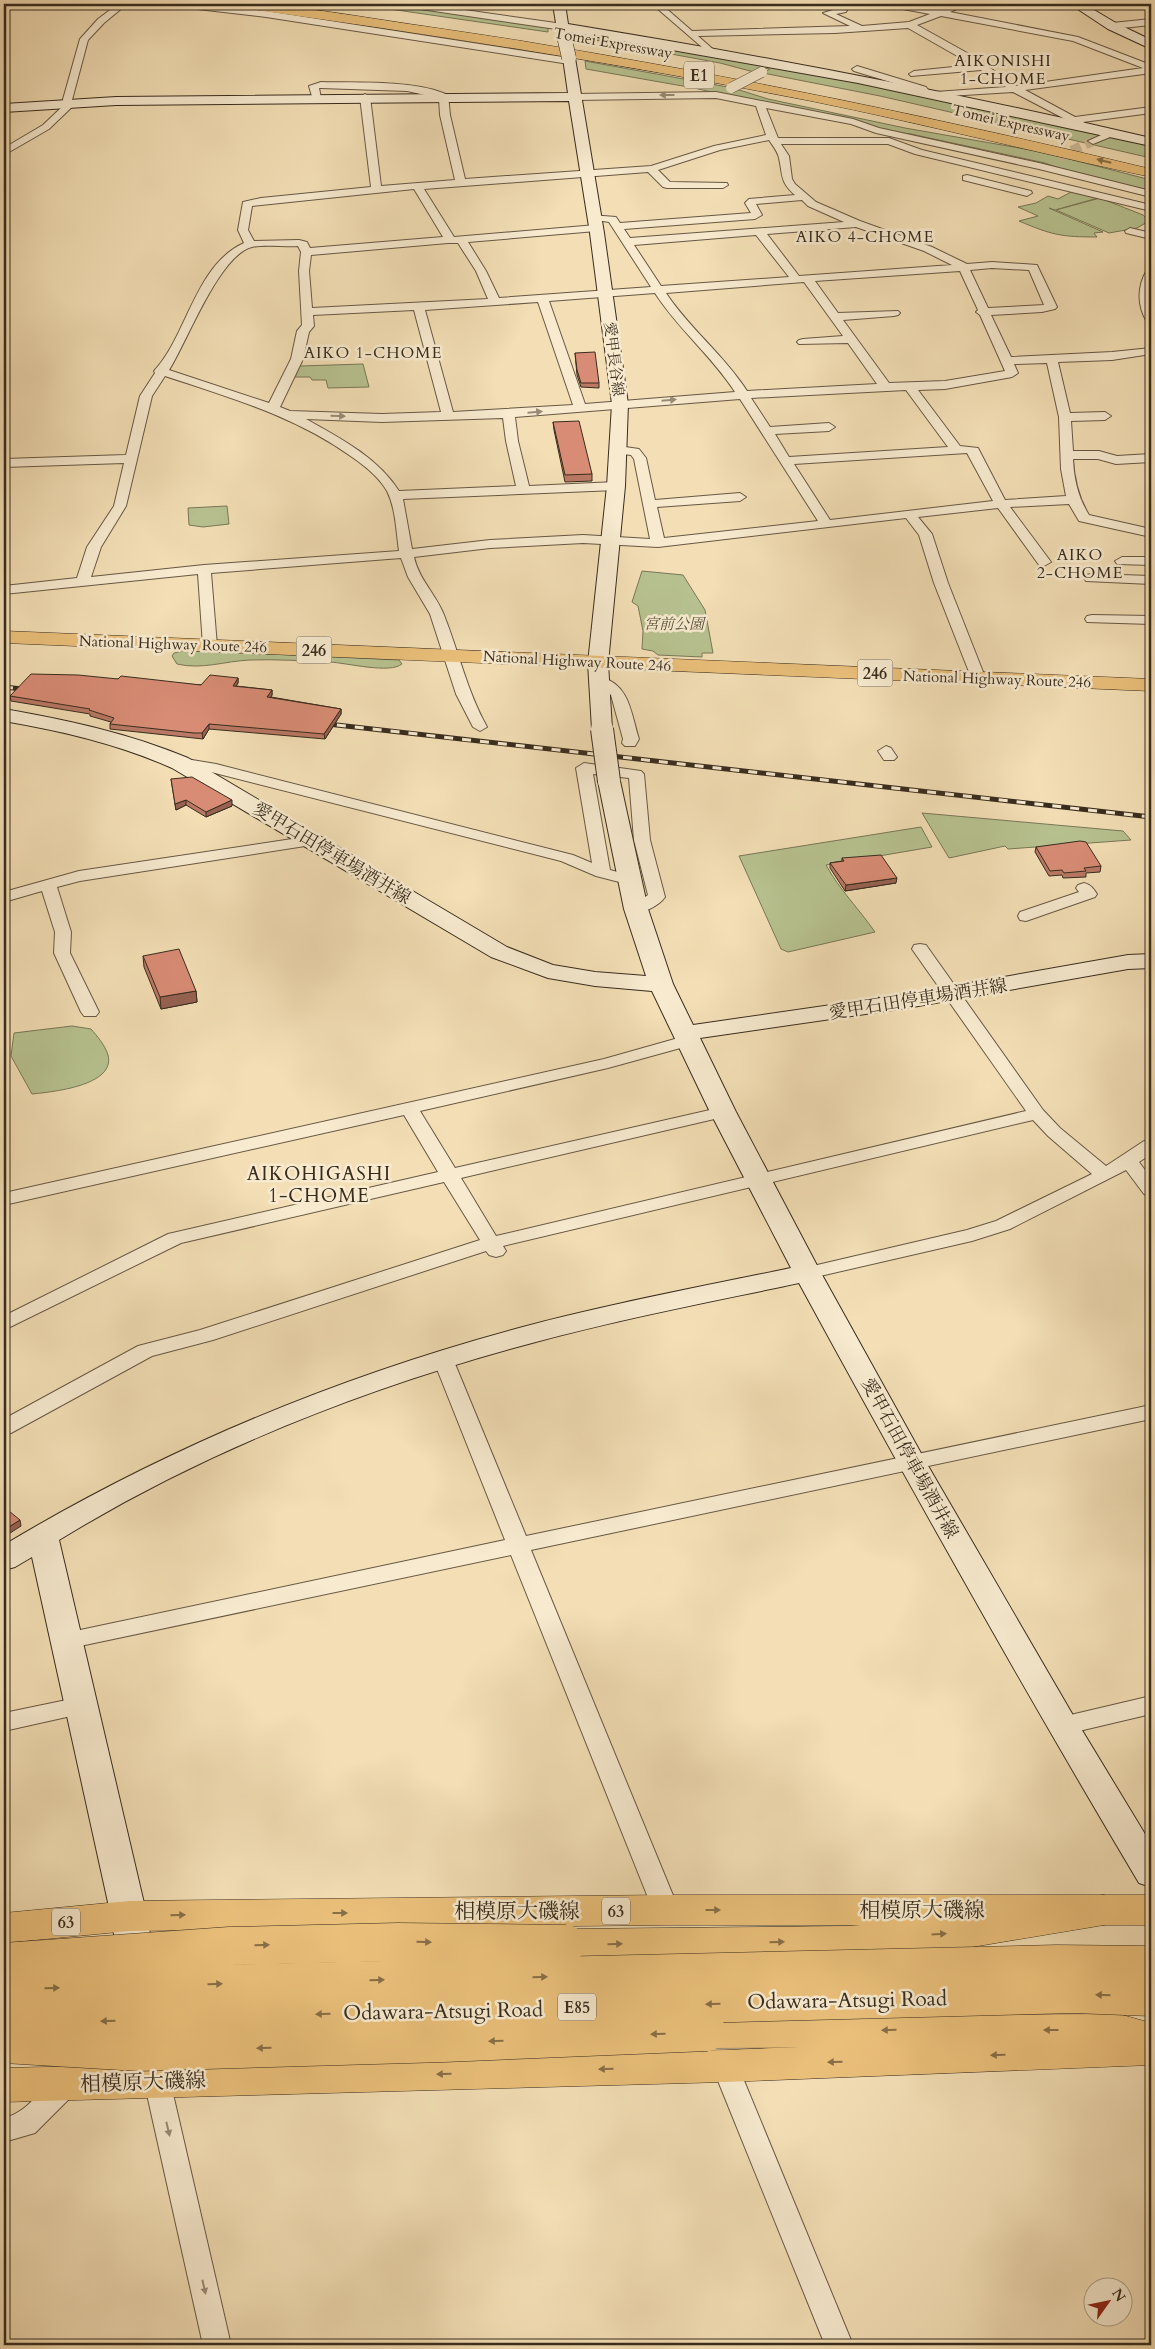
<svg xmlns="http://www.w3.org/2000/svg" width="1155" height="2349" viewBox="0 0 1155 2349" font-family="Cardo,'Noto Serif JP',serif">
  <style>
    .green { fill: #b7c290; stroke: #787757 }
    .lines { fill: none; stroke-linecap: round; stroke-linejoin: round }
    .street-tunnel { stroke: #ceba97; stroke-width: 10; stroke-dasharray: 10 5; stroke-linecap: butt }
    .street-casing { stroke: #675844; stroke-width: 2 }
    .secondary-casing { stroke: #382c1e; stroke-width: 2 }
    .primary-casing { stroke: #382c1e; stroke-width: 1 }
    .highway-casing { stroke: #382c1e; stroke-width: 1 }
    .street { fill: #f7eacf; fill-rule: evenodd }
    .secondary { fill: #f7eacf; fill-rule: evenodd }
    .primary { fill: #eabf7a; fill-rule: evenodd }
    .highway { fill: #eabf7a; fill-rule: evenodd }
    .rail-casing { stroke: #382c1e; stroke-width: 5 }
    .rail { stroke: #f7eacf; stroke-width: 3; stroke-dasharray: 9; stroke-linecap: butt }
    .street-bridge-casing { stroke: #675844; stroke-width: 11; stroke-linecap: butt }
    .secondary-bridge-far1-casing { stroke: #382c1e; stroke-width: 15; stroke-linecap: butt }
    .secondary-bridge-casing { stroke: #382c1e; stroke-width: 24; stroke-linecap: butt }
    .highway-bridge-casing { stroke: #382c1e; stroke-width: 39; stroke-linecap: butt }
    .street-bridge { stroke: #f7eacf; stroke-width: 10 }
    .secondary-bridge-far1 { stroke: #f7eacf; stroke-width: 14 }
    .secondary-bridge { stroke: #f7eacf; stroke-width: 22 }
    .highway-bridge { stroke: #eabf7a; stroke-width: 38 }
    .wall { fill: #ba7865; stroke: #382c1e }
    .shaded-wall { fill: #976252; stroke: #382c1e }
    .building { fill: #d88c75; stroke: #382c1e }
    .oneway { fill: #988b76 }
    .oneway2 { fill: #886e47 }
    .labels { text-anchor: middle; stroke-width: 5; stroke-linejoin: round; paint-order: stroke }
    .far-street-label { font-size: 15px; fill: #382c1e; stroke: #f7eacf }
    .far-park-label { font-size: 15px; font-style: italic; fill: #58523a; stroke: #f7eacf }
    .far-neighbourhood-label { font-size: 16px; letter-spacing: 1px; fill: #382c1e; stroke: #f7eacf }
    .shield { fill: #f7eacf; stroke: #716553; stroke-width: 1 }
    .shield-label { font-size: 16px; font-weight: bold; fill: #382c1e }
    .street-label { font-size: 18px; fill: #382c1e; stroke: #f7eacf }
    .neighbourhood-label { font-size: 19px; letter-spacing: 1px; fill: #382c1e; stroke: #f7eacf }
    .near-street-label { font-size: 21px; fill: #382c1e; stroke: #f7eacf }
  </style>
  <rect width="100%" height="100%" fill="#f3deb5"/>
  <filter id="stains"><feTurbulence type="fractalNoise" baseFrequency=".004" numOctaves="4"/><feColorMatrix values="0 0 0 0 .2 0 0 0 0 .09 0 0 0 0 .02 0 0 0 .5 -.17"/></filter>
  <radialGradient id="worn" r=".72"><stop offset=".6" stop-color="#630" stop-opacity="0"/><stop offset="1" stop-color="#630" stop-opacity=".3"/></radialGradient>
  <g class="green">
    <path d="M355 4H394L548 27V32Z"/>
    <path d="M587 33 779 66 1112 136 1151 145V158L880 96 763 73 770 69 763 68 754 72 720 63 579 37Z"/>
    <path d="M585 61 733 88 768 99 905 128 1042 152 1151 180V192L1070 172 1045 163 911 134 878 130 694 88 586 69Z"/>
    <path d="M1073 191 1098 198 1055 210 1049 208 1103 232 1094 233 1097 237C1061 237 1052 235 1019 221L1038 216 1018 207 1036 203 1048 196 1058 199Z"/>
    <path d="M1100 198 1143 215 1149 221 1137 228 1109 233 1056 210Z"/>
    <path d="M363 364 369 387 328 388 326 380H312L310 377H295L300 366Z"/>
    <path d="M227 506 229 524 203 527 189 525 188 508Z"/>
    <path d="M642 571 683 575 705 610 713 653H702V657L658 655 653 651 642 649 643 631 638 606 632 602Z"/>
    <path d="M186 650 399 660 402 664C390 674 347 663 330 662 304 661 276 659 250 660 225 661 202 670 177 664L172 656 174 653Z"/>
    <path d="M922 813 1123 831 1131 840 1008 849 1005 846 949 858Z"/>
    <path d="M921 827 932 847 826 865C839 889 859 909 875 932L788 952 781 949 739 856Z"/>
    <path d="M72 1026 91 1029C97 1036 105 1045 108 1055 116 1086 51 1092 32 1094L11 1056 14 1033Z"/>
  </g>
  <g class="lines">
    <path class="street-tunnel" d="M1058 157 1093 141"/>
    <g class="street-casing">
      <g id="street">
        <path d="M118 4H127L104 23 88 40 72 100 76 103 74 105 49 129 4 155V148L43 125 64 105 62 103 80 39 98 19Z"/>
        <path d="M176 4H200L266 11 569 58 574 61 569 64 266 17 180 7Z"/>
        <path d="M403 4H423L563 24 567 27 563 30 407 7Z"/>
        <path d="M652 4H661L692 31 850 26 823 13 843 7 847 10 846 12 836 14 862 26 909 22 930 14 892 7 888 4H904L940 10 957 4H968L950 12 1078 37 1151 65V73L1025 90 1075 117 1151 107V113L1083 122 1093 128 1088 131 1013 92 932 97V93L935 92 1006 87 981 70 911 76 909 74 914 71 973 65 908 28 835 33 698 36 715 51 710 54ZM941 16 1073 41 1143 68 1017 86 969 54 917 25Z"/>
        <path d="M1151 19V25L1112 29 1108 26 1112 23Z"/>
        <path d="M857 66 926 87 930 92 922 94 920 91 854 71 852 69Z"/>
        <path d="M321 82C357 83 417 80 448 95L450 115 465 179 651 166 714 146 766 135 756 106 716 98 574 100 569 97 574 94 716 92 853 119 879 128 1039 163 1151 191V197L1039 169 876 133 851 124 766 108 778 138H889L922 150 1151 205V211L915 154 888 144H781L789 156 792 179 795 184 816 202 860 221 932 247 967 264 992 262 1037 265 1057 307 1055 309 1042 312 991 315 1011 357 1112 352 1151 348V354L1112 360 1058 362 1070 413 1105 412 1111 416 1105 420 1071 421 1073 451H1099L1117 456 1151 454V462L1116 464 1098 459H1073C1074 480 1078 497 1089 515L1151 529V537L1079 521 1069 504 1010 507 1051 562 1044 566 1039 565 998 508 918 517 932 534 948 583 985 677 978 681 971 677 934 583 919 535 906 518 658 547 583 543 490 548 414 557C419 580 436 594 444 615 459 653 467 691 487 727L480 731 473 727 456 694 430 614 408 577 401 558 211 573 217 646 210 650 203 646 198 574 4 594V586L77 578 87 547 114 506 124 463 4 467V459L126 455 140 396 155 373 154 371C187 336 195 265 244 243L238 230 243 202 261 198 371 187 360 97 365 94 370 97 381 186 455 180 440 115 439 98 407 91 321 88H319L321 98 313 100 309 86ZM769 140C773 146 778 152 779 158 783 176 780 182 795 195L749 199 745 203 751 213 620 223 616 217 590 215V219L609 222 651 287 499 298 486 271 468 242 596 231 601 228 596 225 454 237 424 189 648 172 663 187 667 188H723L728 185 727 183 670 182 658 170 720 150ZM414 189 443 237 310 248 307 242 299 240 254 241 248 230 252 206ZM802 200 808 206 844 222 630 238 624 229 755 219 762 215 756 204ZM856 227 924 251 952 265 799 276 767 234ZM756 235 789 277 661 286 634 245ZM448 243H458L476 271 488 299 312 308 309 271 311 255ZM298 246 301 252 299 271 302 325 297 331 291 359 269 403 169 370C187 342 219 255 252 247 266 244 284 247 298 246ZM992 268 1029 270 1044 305 988 308 970 270ZM960 271 978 310 976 312 980 315 1005 371 945 381 889 383 843 320 894 316 898 315 900 313 898 311 838 313 815 281ZM804 282 843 336 803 339 799 340 797 342 799 344 848 343 877 384 747 391C724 355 689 328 666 293ZM655 293C678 329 712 356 735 392L585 404 549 301ZM538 302 573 405 453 412 425 310ZM414 310 441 412 382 414 290 411 280 407 303 359 309 332 314 326 313 315ZM1047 363 1059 417 1061 469 1066 496 1005 500 978 448 960 446 918 390 945 389 1012 377 1018 373 1014 364ZM165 376C231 398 295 416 352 457 365 466 379 477 387 491 396 509 396 531 399 551L204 565 91 577 101 547 126 506 152 396ZM906 390 948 447 789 457 775 434 829 431 835 427 829 423 770 427 751 398ZM740 399 818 521 664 538 657 507 740 501 746 497 740 493 655 500 646 458 639 449 618 446 612 450 614 453 631 455 634 459 650 539 583 535 490 540 412 549 403 499 616 490 622 486 616 482 529 486 518 441 515 417ZM503 418 506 441 516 486 399 491C377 457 340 438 306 419L382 422ZM967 453 993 501 830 520 794 464Z"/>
        <path d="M1112 130 1117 133 1115 135 1093 144 1088 141Z"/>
        <path d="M967 175 1031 191 1032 193 1027 196 963 180V176Z"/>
        <path d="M1130 228 1151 233V239L1126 233 1125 231Z"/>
        <path d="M1151 269V323L1147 322C1137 306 1137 286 1147 270Z"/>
        <path d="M1122 557H1151V565L1117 564 1115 561Z"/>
        <path d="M1091 574 1151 576V584L1086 581 1084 578 1086 575Z"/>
        <path d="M1092 615 1151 616V624L1087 622 1085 619 1087 616Z"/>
        <path d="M600 677C630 684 631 714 639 739L635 746H625L622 743 623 739 611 695 593 681Z"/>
        <path d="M886 746 891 748 897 757 894 760H884L878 751Z"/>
        <path d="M180 758 216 764 573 855 592 863 576 768 584 763 641 771 644 774 650 840 665 897C659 906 641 915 630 912L628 909 648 895 634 840 629 778 593 774 610 870 637 877 639 880 637 883 631 885 596 876 561 861 211 772 175 766 172 763 175 760Z"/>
        <path d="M312 836 318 838 320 841 318 844 80 881 57 887 71 932 70 953 99 1012 96 1016H84L81 1012 54 953 55 932 42 891 4 902V892L79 871Z"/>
        <path d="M1084 883C1091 885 1093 888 1097 894L1095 897 1026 921 1020 920 1018 916 1020 912 1079 892 1076 888 1078 885Z"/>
        <path d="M920 944 926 945 1043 1110 1060 1128 1106 1166 1144 1141 1151 1140V1154L1139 1162 1151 1178V1196L1144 1194 1126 1170 1010 1229 972 1241 807 1279 800 1277 797 1273 800 1269 967 1230 996 1221 1092 1174 1048 1136 1033 1120 503 1246 506 1251 503 1255 496 1257 489 1255 486 1251 213 1340 152 1356 11 1433 4 1435V1419L138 1346 200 1330 480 1240 444 1182 181 1243 4 1330V1316L168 1234 438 1172 404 1115 4 1205V1193L604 1059 689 1035 695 1036 698 1040 695 1044 608 1068 420 1111 455 1168 723 1107 729 1108 732 1112 729 1116 723 1117 461 1178 496 1236 1026 1111 912 949 914 945Z"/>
        <path d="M443 1352 450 1354 453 1359 526 1536 1151 1405V1419L531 1550 679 1910 675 1917 666 1920 657 1917 653 1910 511 1555 66 1649 58 1647 55 1641 58 1635 66 1633 505 1540 433 1359 436 1354Z"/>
        <path d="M1151 1696V1714L1062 1735 1054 1732 1050 1726 1054 1720 1062 1717Z"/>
        <path d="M81 1697 89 1700 93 1706 89 1712 4 1731V1713Z"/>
        <path d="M725 2055 734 2058 738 2066 853 2345H825L712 2066 716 2058Z"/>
        <path d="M157 2070 166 2073 170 2081 231 2345H203L144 2081 148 2073Z"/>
        <path d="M66 2074 75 2077 79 2085 75 2093 35 2133 4 2142V2118C33 2111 40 2083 66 2074Z"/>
      </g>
    </g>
    <g class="secondary-casing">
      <g id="secondary">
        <path d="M553 4H565L568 24C764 56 958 93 1151 138V146L858 83 570 32 568 39 564 40 558 36Z"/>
        <path d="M1070 4H1084L1116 23 1151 40V49L1108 29Z"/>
        <path d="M569 54 575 58 604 233 628 404 625 486 608 663 612 729 609 733 602 735 595 733 592 729 588 663 607 486 612 404 590 233 569 101 116 105 4 112V104L116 97 568 93 563 58Z"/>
        <path d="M4 709C67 720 128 733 188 758L507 947 553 965 595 972 646 976 624 909 598 781 601 776 609 775 617 776 620 781 648 909 673 984 693 1025 907 994 1128 955 1151 954V968L1128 969 907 1008 700 1038 736 1112 821 1273 927 1464 1074 1717 1151 1844V1887L1139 1883C1021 1685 909 1485 799 1283 710 1302 620 1319 532 1343 368 1387 204 1451 59 1540L147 1916 156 1970 151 1980 138 1985 125 1980 120 1970 111 1916 32 1557 15 1567 4 1570V1545C164 1449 337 1377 519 1328 608 1304 700 1287 791 1268L710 1112 652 991 595 986 548 978 491 957 172 768C118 744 62 731 4 721Z"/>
      </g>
    </g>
    <g class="primary-casing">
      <g id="primary">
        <path d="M666 1895H1151V1925H666L129 1931 4 1943V1913L129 1901Z"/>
        <path d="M1151 2033V2065L725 2082 4 2102V2068L725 2050Z"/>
      </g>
    </g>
    <g class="highway-casing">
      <g id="highway">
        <path d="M235 4C280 4 325 11 370 18 421 26 472 33 522 41 734 76 943 119 1151 169V177C1037 153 925 124 811 101 622 64 432 34 241 8Z"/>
        <path d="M4 631 1151 679V691L4 643Z"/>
        <path d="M1104 1895 1117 1900 1122 1910 1117 1920 1104 1925 972 1947 847 1956 566 1959 553 1955 547 1944 553 1933 566 1929 847 1926 972 1917Z"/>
        <path d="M1119 2014 1151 2023V2055L1119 2046 707 2048 693 2043 688 2032 693 2021 707 2016Z"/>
      </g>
    </g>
    <use href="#street" class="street"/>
    <use href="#secondary" class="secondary"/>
    <use href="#primary" class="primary"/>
    <use href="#highway" class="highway"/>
    <g class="rail-casing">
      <g id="rail">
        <path d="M4 687 31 690"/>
        <path d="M319 723 1151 817"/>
      </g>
    </g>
    <use href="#rail" class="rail"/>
    <g class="street-bridge-casing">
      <path id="street-bridge" d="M731 88 762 72"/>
    </g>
    <g class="secondary-bridge-far1-casing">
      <path id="secondary-bridge-far1" d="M564 36 569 58"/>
    </g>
    <g class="secondary-bridge-casing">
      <path id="secondary-bridge" d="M602 729 609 781"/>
    </g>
    <g class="highway-bridge-casing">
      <g id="highway-bridge">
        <path d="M4 1962 230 1946 398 1942 566 1944"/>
        <path d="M4 1989 1057 1964 1151 1965"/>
        <path d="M4 2025 318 2014 1075 1994 1151 1997"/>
        <path d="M4 2044 139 2052 444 2043 707 2032"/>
      </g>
    </g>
    <use href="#street-bridge" class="street-bridge"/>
    <use href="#secondary-bridge-far1" class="secondary-bridge-far1"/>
    <use href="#secondary-bridge" class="secondary-bridge"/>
    <use href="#highway-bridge" class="highway-bridge"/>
  </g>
  <g class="wall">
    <path d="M575 353 599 383V388L581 387 577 375Z"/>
    <path d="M553 422 592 474V481L565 482 554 430Z"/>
    <path d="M238 678V683L236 686 272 690V695L271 697 341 709V714L325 739 209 729 203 739 194 738 110 729V724L111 722 90 716V714L11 701 10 696 118 679 201 685Z"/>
    <path d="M171 779 232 806 206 817 186 805 176 810Z"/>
    <path d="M1036 847 1101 866 1100 872 1086 873V877L1063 878 1062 875 1049 876 1035 852Z"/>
    <path d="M842 858 896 883 845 891 830 868V863L842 861Z"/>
    <path d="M143 956 196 991 197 1002 161 1009 144 967Z"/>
  </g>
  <g class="shaded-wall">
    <path d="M238 678V683L233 691V686Z"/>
    <path d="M272 690V695L268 702 267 697Z"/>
    <path d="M341 709V714L325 739 324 734Z"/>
    <path d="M209 724V729L203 739 202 733Z"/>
    <path d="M186 800V805L176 810 175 804Z"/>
    <path d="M232 800V806L206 817V812Z"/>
    <path d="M897 878 896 883 845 891 846 885Z"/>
    <path d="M196 991 197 1002 161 1009 160 997Z"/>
    <path d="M20 1520 21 1526 4 1537V1530Z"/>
  </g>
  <g class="building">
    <path d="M595 352 599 383H581L577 370 575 353Z"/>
    <path d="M579 421 592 474 565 475 553 422Z"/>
    <path d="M31 674 78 675 118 679 121 676 201 685 210 675 238 678 233 686 272 690 267 697 341 709 324 734 209 724 202 733H194L110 724 114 718 89 710 90 709 10 696Z"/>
    <path d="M192 777 232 800 206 812 186 800 175 804 171 779Z"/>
    <path d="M1080 841 1086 842 1101 866 1084 868 1086 871 1064 873 1062 870 1050 871 1036 847Z"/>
    <path d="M881 855 897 878 846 885 830 863 844 861 842 858Z"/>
    <path d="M179 949 196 991 160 997 143 956Z"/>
    <path d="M4 1507 20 1520 4 1530Z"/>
  </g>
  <defs><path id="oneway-solid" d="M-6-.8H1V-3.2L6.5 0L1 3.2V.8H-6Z" transform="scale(1.25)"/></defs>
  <g class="oneway">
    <use href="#oneway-solid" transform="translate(667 95) rotate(180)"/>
    <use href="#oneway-solid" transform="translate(669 400) rotate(-5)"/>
    <use href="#oneway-solid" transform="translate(535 412) rotate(-5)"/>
    <use href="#oneway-solid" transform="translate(338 416) rotate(2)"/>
    <use href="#oneway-solid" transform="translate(168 2129) rotate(77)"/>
    <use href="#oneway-solid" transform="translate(204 2287) rotate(77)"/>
  </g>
  <g class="oneway2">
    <use href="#oneway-solid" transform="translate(1104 161) rotate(-166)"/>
    <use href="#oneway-solid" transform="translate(713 1910)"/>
    <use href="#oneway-solid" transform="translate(340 1913)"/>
    <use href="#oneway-solid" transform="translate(178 1915) rotate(-1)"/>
    <use href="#oneway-solid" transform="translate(939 1934) rotate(-4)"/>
    <use href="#oneway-solid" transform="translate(424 1942) rotate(1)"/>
    <use href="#oneway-solid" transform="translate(777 1942) rotate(-1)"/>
    <use href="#oneway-solid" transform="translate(615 1944) rotate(-1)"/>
    <use href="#oneway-solid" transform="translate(262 1945) rotate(-2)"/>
    <use href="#oneway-solid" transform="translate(540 1977) rotate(-1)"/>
    <use href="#oneway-solid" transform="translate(377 1980) rotate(-1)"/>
    <use href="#oneway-solid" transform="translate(215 1984) rotate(-1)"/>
    <use href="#oneway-solid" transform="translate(52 1988) rotate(-1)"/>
    <use href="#oneway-solid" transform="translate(1103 1995) rotate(-178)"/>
    <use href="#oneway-solid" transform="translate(713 2004) rotate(179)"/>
    <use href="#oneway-solid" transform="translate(323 2014) rotate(178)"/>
    <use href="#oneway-solid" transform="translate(108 2021) rotate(178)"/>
    <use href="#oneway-solid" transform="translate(889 2030) rotate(179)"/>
    <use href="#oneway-solid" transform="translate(1051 2030) rotate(-180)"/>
    <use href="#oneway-solid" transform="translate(658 2034) rotate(178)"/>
    <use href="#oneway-solid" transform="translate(496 2041) rotate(178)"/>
    <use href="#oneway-solid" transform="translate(264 2048) rotate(178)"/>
    <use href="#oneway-solid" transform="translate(998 2055) rotate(178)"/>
    <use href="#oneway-solid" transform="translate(835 2062) rotate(178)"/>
    <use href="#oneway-solid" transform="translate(606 2069) rotate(178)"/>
    <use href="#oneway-solid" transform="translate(444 2074) rotate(178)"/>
  </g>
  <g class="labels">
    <g class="far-street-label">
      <text transform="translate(613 43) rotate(10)" y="5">Tomei Expressway</text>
      <text transform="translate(1011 123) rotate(13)" y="5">Tomei Expressway</text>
      <text transform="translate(614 359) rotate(83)" y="5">愛甲長谷線</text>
      <text transform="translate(173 644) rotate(2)" y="5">National Highway Route 246</text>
      <text transform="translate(577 661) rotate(3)" y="5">National Highway Route 246</text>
      <text transform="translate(997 679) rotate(2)" y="5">National Highway Route 246</text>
    </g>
    <g class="far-park-label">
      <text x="674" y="629">宮前公園</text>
    </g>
    <g class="far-neighbourhood-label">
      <text x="1003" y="66">AIKONISHI<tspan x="1003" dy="18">1-CHOME</tspan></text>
      <text x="865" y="242">AIKO 4-CHOME</text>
      <text x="373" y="358">AIKO 1-CHOME</text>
      <text x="1080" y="560">AIKO<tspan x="1080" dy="18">2-CHOME</tspan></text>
    </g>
    <g class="shield">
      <rect x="684" y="61.5" width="30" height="27" rx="4"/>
      <rect x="296.5" y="636.5" width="35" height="27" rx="4"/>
      <rect x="857.5" y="659.5" width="35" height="27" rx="4"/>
      <rect x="602" y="1897.5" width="28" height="27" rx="4"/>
      <rect x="52" y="1908.5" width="28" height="27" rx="4"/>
      <rect x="558" y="1993.5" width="38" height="27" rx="4"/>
    </g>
    <g class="shield-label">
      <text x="699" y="81">E1</text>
      <text x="314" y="656">246</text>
      <text x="875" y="679">246</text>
      <text x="616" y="1917">63</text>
      <text x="66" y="1928">63</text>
      <text x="577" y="2013">E85</text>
    </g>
    <g class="street-label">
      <text transform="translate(332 853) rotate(31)" y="6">愛甲石田停車場酒井線</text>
      <text transform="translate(918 999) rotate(-9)" y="6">愛甲石田停車場酒井線</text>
      <text transform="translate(910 1458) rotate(61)" y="6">愛甲石田停車場酒井線</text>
    </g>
    <g class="neighbourhood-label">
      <text x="319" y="1180">AIKOHIGASHI<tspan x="319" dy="22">1-CHOME</tspan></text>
    </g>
    <g class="near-street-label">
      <text x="922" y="1917">相模原大磯線</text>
      <text x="517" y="1918">相模原大磯線</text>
      <text transform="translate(847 2000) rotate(-1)" y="7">Odawara-Atsugi Road</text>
      <text transform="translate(443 2011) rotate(-1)" y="7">Odawara-Atsugi Road</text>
      <text transform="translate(143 2082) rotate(-2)" y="7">相模原大磯線</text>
    </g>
  </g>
  <rect width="1155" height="2349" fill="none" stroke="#f3deb5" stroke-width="20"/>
  <rect x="5" y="5" width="1145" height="2339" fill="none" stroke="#382c1e" stroke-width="2.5"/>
  <rect x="10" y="10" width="1135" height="2329" fill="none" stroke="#382c1e"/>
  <g transform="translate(1108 2302) rotate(57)"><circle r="24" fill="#f7eacf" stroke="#ab9e88"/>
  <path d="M0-4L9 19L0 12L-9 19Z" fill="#8f2418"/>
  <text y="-8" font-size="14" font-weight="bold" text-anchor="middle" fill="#382c1e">N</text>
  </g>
  <rect width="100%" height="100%" filter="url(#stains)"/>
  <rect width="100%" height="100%" fill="url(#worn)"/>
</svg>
